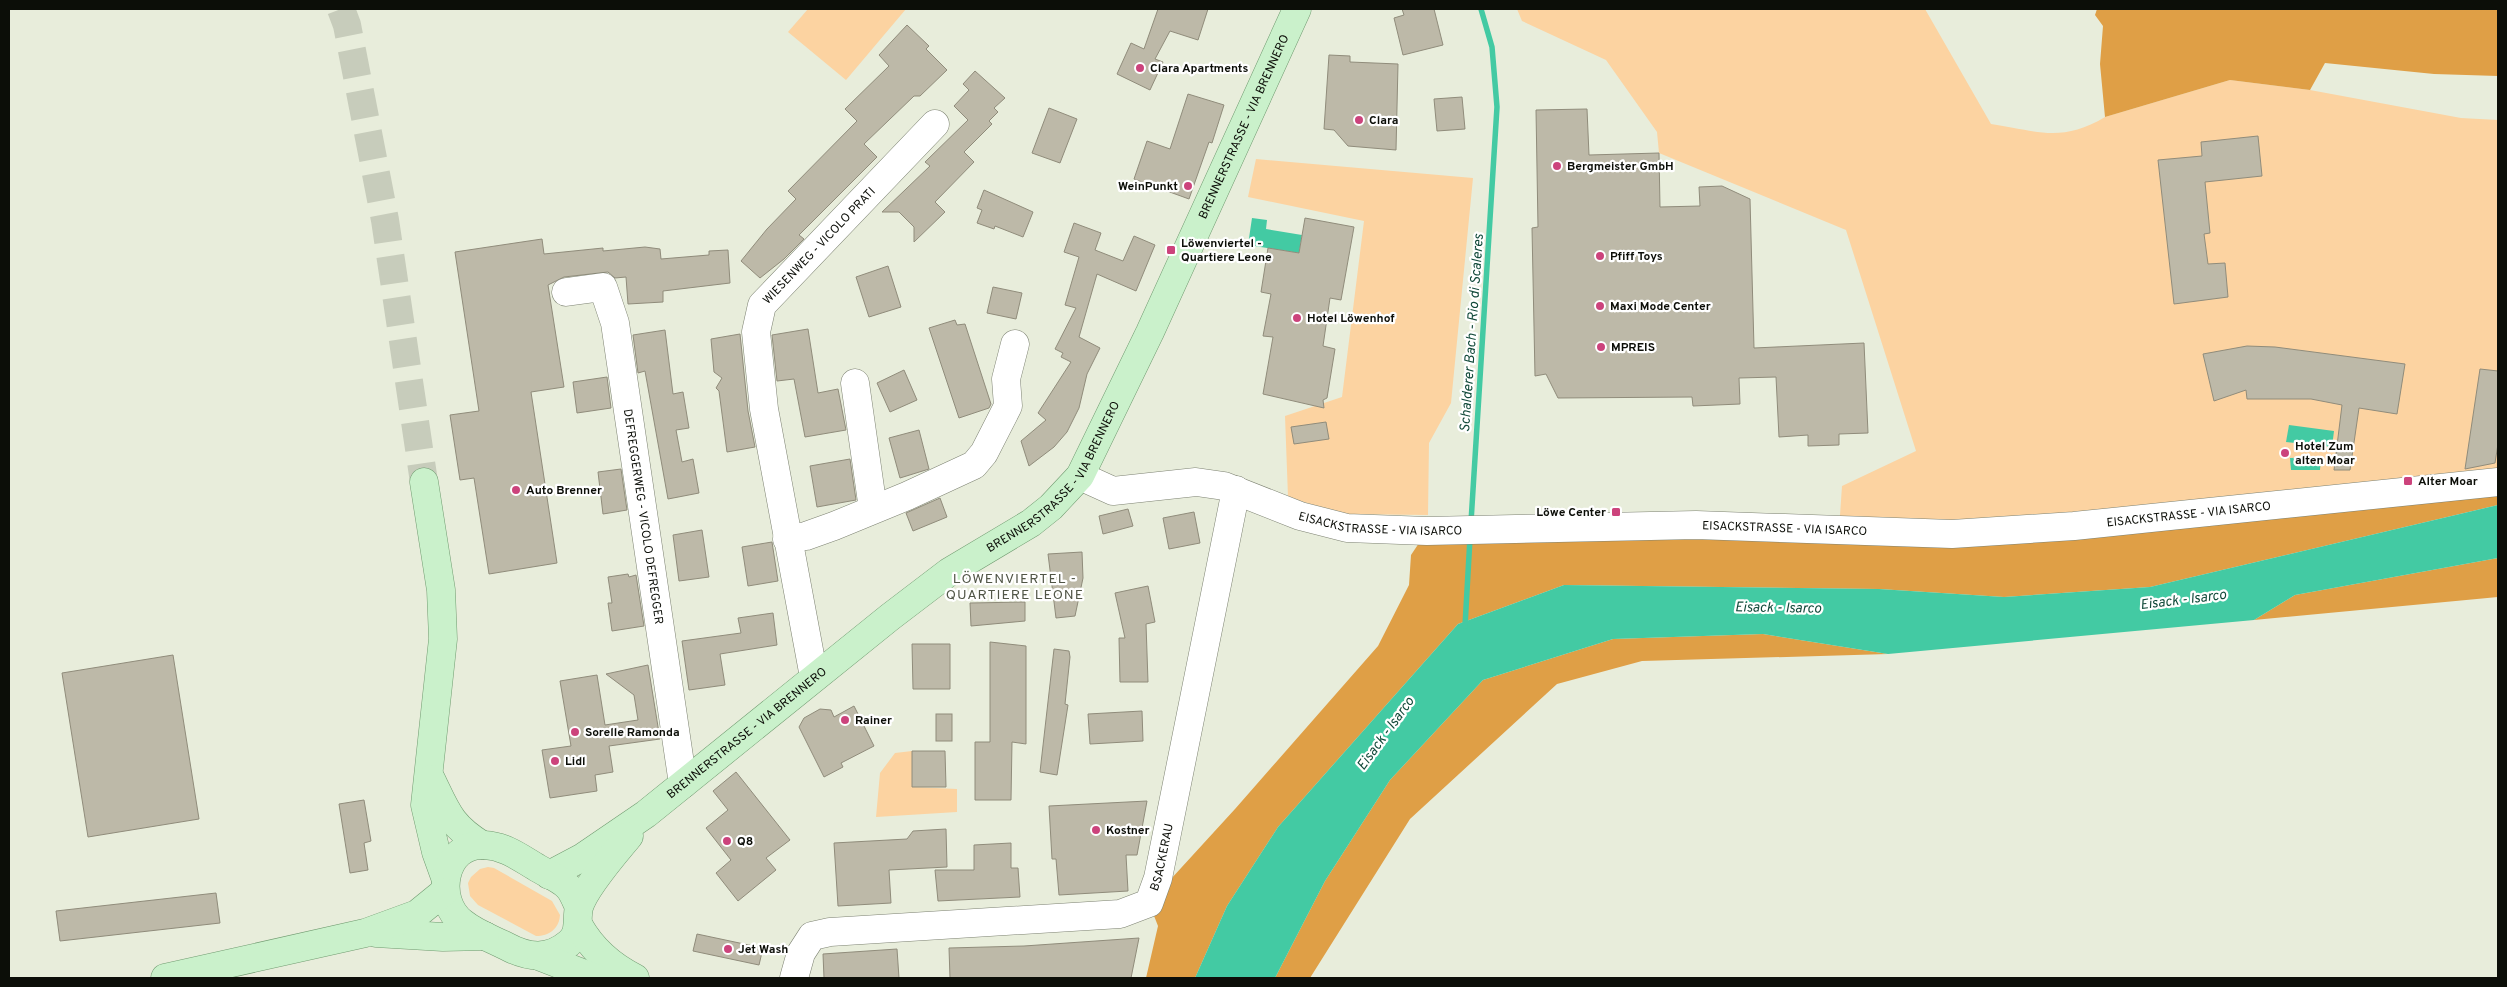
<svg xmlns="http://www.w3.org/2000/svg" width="2507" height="987" viewBox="0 0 2507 987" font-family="Overpass,sans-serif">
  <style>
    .green { fill: #fcd3a1 }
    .forest { fill: #df9f46 }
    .water { fill: #43caa3 }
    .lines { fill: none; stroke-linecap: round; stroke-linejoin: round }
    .stream { stroke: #43caa3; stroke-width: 5.5 }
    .building { fill: #bdb9a8; stroke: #908c7b }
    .major-tunnel { stroke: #c7ccbb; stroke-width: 28; stroke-dasharray: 28 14; stroke-linecap: butt }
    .minor-casing { stroke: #7d8272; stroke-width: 29 }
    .major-casing { stroke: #709b70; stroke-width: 29 }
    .minor { stroke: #fff; stroke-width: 28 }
    .major { stroke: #caf1cb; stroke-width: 28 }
    .poi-dot { fill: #cc437c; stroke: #fff; stroke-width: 2 }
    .labels { text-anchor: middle; stroke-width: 4.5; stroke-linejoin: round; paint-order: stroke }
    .poi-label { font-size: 12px; font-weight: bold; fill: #0c0e08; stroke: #fff; text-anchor: start }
    .street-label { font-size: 12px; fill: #0c0e08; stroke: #fff }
    .water-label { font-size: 14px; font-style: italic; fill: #114939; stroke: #fff }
    .neighbourhood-label { font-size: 14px; letter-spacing: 1px; fill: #515647; stroke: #fff }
  </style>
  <rect width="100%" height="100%" fill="#e8eddb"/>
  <g class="green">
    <path d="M808 9H906L846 80 788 32Z"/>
    <path d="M1517 9H1925L1991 124C2037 131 2062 143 2105 117L2230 80 2310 90 2461 118 2498 120V484L1839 530 1842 486 1916 451 1846 230 1659 153 1657 132 1606 60 1522 21Z"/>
    <path d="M1256 159 1473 178 1451 403 1429 443 1428 515 1342 514 1288 497 1285 416 1342 397 1364 221 1248 197Z"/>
    <path d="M912 751 913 787 957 789V812L876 817 880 773 895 753Z"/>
    <path d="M488 867 494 868 552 901 560 915C559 929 549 936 536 936L478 905 470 896 468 883 471 877 480 869Z"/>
  </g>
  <g class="forest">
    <path d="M2097 9H2498V76L2434 74 2325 63 2310 90 2230 80 2105 117 2100 64 2103 26 2095 15Z"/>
    <path d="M2498 484V505L2150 587 2004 597 1879 589 1564 585 1458 624 1278 827 1227 906 1195 978H1146L1158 926 1149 903 1235 809 1378 646 1409 585 1411 555 1427 531 1839 530Z"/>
    <path d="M2498 558V597L2254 620 2295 595Z"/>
    <path d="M1763 634 1888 654 1642 661 1557 684 1410 819 1310 978H1275L1325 881 1390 780 1483 680 1613 639Z"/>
  </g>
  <g class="water">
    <path d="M1252 218 1267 220 1266 229 1302 235 1299 253 1248 245Z"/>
    <path d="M2289 425 2334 431 2332 447 2286 442Z"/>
    <path d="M2321 457 2320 470H2291L2290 458Z"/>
    <path d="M2498 505V558L2295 595 2254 620 1888 654 1763 634 1613 639 1483 680 1390 780 1325 881 1275 978H1195L1227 906 1278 827 1458 624 1564 585 1879 589 2004 597 2150 587Z"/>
  </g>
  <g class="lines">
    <g class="stream">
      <path d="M1471 522 1497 107 1492 47 1481 9"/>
      <path d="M1465 626 1470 538"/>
    </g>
  </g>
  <g class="building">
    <path d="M1158 9H1208L1198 40 1170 31 1155 59 1163 62 1150 90 1117 74 1131 43 1144 49Z"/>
    <path d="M1402 9H1434L1443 45 1403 55 1394 18 1404 15Z"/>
    <path d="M907 25 929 46 926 49 947 70 920 96H914L864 144 877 157 799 235 804 239 784 259 760 278 741 261 767 229 796 199 788 191 857 121 845 109 889 66 879 55Z"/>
    <path d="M1329 55 1350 56V62L1398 64 1396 150 1348 146 1334 130 1324 129Z"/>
    <path d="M975 71 1005 98 994 108 998 112 989 121 992 124 964 152 974 162 935 202 945 212 914 242V227L899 212H882L930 166 925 162 968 120 954 106 969 90 963 84Z"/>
    <path d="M1188 94 1224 105 1212 143 1209 142 1189 199 1134 179 1147 141 1170 149Z"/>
    <path d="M1462 97 1465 129 1437 131 1434 99Z"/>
    <path d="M1049 108 1077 119 1060 163 1032 153Z"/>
    <path d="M1587 109 1589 155 1659 153 1660 207 1700 206 1699 187 1722 186 1750 199 1754 348 1864 343 1868 433 1839 434V445L1808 446V435L1779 437 1776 377 1739 378 1740 404 1693 406 1692 397 1558 398 1546 374 1535 376 1532 228 1538 227 1536 110Z"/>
    <path d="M2258 136 2262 176 2205 182 2210 233 2204 234 2208 264 2225 263 2228 297 2174 304 2158 160 2202 156 2201 142Z"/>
    <path d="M984 190 1033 212 1023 237 995 226 994 229 977 223 982 210 977 208Z"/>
    <path d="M1305 218 1354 227 1341 300 1330 298 1323 346 1335 349 1327 398 1323 400 1324 408 1263 394 1273 337 1263 336 1271 294 1261 292 1268 248 1299 253Z"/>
    <path d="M1074 223 1101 233 1095 250 1123 261 1134 236 1155 245 1136 291 1097 274 1079 337 1100 348 1087 374 1079 408 1067 432 1054 447 1029 466 1021 441 1046 420 1038 413 1071 362 1061 357 1063 353 1055 349 1076 308 1065 305 1079 257 1064 252Z"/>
    <path d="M542 239 544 254 603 248V251L645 247 660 249 661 259 709 255V251L728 250 730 283 663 291V302L628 304 626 277 615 278 608 272 564 277 548 285 564 387 531 392 557 563 489 574 474 478 460 480 450 415 479 411 455 252Z"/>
    <path d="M888 266 901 307 869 317 856 277Z"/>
    <path d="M993 287 1022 293 1016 319 987 313Z"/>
    <path d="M955 320 957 325 965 324 991 404 989 408 959 418 929 328Z"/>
    <path d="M808 329 818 393 838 389 846 430 805 437 794 379 777 381 772 335Z"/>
    <path d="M665 330 673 394 683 392 689 428 676 430 682 462 693 459 699 493 668 499 645 371 638 373 633 335Z"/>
    <path d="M740 334 748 411 755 447 727 452 719 391 716 388 722 378 714 372 711 339Z"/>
    <path d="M2247 346 2275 347 2405 364 2397 414 2359 408 2350 470H2334L2342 405 2311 399H2247L2246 390 2214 401 2203 354Z"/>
    <path d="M2480 369 2498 371V444L2495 463 2465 469Z"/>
    <path d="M904 370 917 400 890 412 877 383Z"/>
    <path d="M607 377 611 408 577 413 573 382Z"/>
    <path d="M1326 422 1329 439 1294 444 1291 427Z"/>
    <path d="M919 430 929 469 900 478 889 438Z"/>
    <path d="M850 459 856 500 817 507 810 466Z"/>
    <path d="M621 469 627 510 603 514 598 472Z"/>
    <path d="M940 498 947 517 913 531 906 513Z"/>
    <path d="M1128 509 1133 526 1103 534 1099 516Z"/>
    <path d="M1194 512 1200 543 1169 549 1163 518Z"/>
    <path d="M702 530 709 577 679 581 673 535Z"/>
    <path d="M772 542 778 581 748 586 742 547Z"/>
    <path d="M1082 552 1083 578 1075 616 1056 618 1048 554Z"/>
    <path d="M628 574 629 577 636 575 644 626 612 631 608 603H612L608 577Z"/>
    <path d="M1148 586 1155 622 1146 624 1148 682H1120L1119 638H1125L1115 593Z"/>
    <path d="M1025 602V621L971 626 970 603Z"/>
    <path d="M773 613 777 645 720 654 725 685 689 690 682 641 741 633 738 618Z"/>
    <path d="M990 642 1026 646V744L1012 742 1011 800H975V742H990Z"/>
    <path d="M912 644H950V689H913Z"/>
    <path d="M1054 649 1069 651 1070 657 1065 704 1068 705 1057 775 1040 772Z"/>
    <path d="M173 655 199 819 88 837 62 673Z"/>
    <path d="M648 665 660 739 609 746 613 772 595 775 597 791 550 798 542 750 571 746 560 681 597 675 605 725 638 720 634 695 606 674Z"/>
    <path d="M854 706 874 746 841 763 843 767 824 777 799 727 804 718 820 709 831 710 834 717Z"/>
    <path d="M1142 711 1143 741 1090 744 1088 714Z"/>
    <rect x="936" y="714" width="16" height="27"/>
    <path d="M912 751H945L946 787H912Z"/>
    <path d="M736 772 790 840 766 858 776 870 738 901 716 873 731 860 706 828 728 810 713 791Z"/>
    <path d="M364 800 371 841 364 843 368 870 350 873 339 804Z"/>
    <path d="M1147 801 1137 855H1126L1128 891 1059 895 1056 859H1052L1049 806Z"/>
    <path d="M946 829 947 867 889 870 891 903 838 906 834 843 907 839 913 831Z"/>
    <path d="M1011 843V868H1018L1020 897 938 901 935 870H974V845Z"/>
    <path d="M216 893 220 923 60 941 56 911Z"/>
    <path d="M697 934 763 948 759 965 693 951Z"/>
    <path d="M1139 938 1131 978H950L949 948 1024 946Z"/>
    <path d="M897 949 899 978H824L823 954Z"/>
  </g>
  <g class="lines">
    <path class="major-tunnel" d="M341 9 347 25 385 220 424 482"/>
    <g class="minor-casing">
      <g id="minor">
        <path id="s1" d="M566 292 603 287 615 323 683 784"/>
        <path d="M855 383 873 509"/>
        <path id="s2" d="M1080 476 1113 491 1196 482 1224 486 1300 516 1347 528 1427 531 1696 525 1952 534 2074 526 2498 482"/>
        <path d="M787 539 806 536 834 526 907 496 974 465 984 453 1008 406 1006 379 1015 344"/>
        <path id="s3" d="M814 677 764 409 756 332 762 305 935 124"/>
        <path id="s4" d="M794 978 801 953 812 936 830 932 1120 914 1149 903 1158 878 1236 490"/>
      </g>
    </g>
    <g class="major-casing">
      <g id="major">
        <path d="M424 482 441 590 443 639 425 805 436 852 445 877"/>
        <path d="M431 779C447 812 450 825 482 845"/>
        <path id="s5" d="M549 875 583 857 646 814 890 617 949 572 1031 523 1051 507 1080 476 1150 332 1297 9"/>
        <path d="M579 907C576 901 573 892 568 887 561 879 545 873 536 867 519 857 505 846 484 845 443 843 433 901 463 923 475 933 492 939 506 946 528 958 549 960 569 943 581 933 576 920 579 907 585 887 615 853 629 836"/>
        <path d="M579 926C592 949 611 966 635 978"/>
        <path d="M376 933 443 937 485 936"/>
        <path d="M541 957 595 978"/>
        <path d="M165 978 365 933 417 914 444 892"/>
      </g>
    </g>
    <use href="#minor" class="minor"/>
    <use href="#major" class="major"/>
  </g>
  <g class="poi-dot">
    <circle cx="1140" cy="68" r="5"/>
    <circle cx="1359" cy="120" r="5"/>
    <circle cx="1557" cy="166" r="5"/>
    <circle cx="1188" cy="186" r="5"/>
    <rect x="1166" y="245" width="10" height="10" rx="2.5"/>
    <circle cx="1600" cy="256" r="5"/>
    <circle cx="1600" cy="306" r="5"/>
    <circle cx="1297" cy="318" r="5"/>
    <circle cx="1601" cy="347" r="5"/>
    <circle cx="2285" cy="453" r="5"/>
    <rect x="2403" y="476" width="10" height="10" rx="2.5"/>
    <circle cx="516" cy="490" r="5"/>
    <rect x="1611" y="507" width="10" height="10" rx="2.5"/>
    <circle cx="845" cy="720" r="5"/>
    <circle cx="575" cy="732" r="5"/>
    <circle cx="555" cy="761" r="5"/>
    <circle cx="1096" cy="830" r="5"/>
    <circle cx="727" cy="841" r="5"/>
    <circle cx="728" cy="949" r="5"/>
  </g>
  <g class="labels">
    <g class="poi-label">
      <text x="1150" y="72">Clara Apartments</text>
      <text x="1369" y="124">Clara</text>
      <text x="1567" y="170">Bergmeister GmbH</text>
      <text x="1178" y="190" text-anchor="end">WeinPunkt</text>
      <text x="1181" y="247">Löwenviertel -<tspan x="1181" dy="14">Quartiere Leone</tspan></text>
      <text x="1610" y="260">Pfiff Toys</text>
      <text x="1610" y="310">Maxi Mode Center</text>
      <text x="1307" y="322">Hotel Löwenhof</text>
      <text x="1611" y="351">MPREIS</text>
      <text x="2295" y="450">Hotel Zum<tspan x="2295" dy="14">alten Moar</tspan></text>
      <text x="2418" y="485">Alter Moar</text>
      <text x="526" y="494">Auto Brenner</text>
      <text x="1606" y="516" text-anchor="end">Löwe Center</text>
      <text x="855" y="724">Rainer</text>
      <text x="585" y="736">Sorelle Ramonda</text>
      <text x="565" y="765">Lidl</text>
      <text x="1106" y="834">Kostner</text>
      <text x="737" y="845">Q8</text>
      <text x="738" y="953">Jet Wash</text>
    </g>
    <g class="street-label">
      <text dy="4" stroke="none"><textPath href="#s5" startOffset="1052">BRENNERSTRASSE - VIA BRENNERO</textPath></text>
      <text dy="4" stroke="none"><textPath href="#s3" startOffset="460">WIESENWEG - VICOLO PRATI</textPath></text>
      <text dy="4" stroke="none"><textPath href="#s5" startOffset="648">BRENNERSTRASSE - VIA BRENNERO</textPath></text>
      <text dy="4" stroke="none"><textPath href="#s2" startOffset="1121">EISACKSTRASSE - VIA ISARCO</textPath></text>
      <text dy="4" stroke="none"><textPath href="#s1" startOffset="271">DEFREGGERWEG - VICOLO DEFREGGER</textPath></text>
      <text dy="4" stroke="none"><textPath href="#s2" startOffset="311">EISACKSTRASSE - VIA ISARCO</textPath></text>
      <text dy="4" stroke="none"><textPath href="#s2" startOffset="716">EISACKSTRASSE - VIA ISARCO</textPath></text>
      <text dy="4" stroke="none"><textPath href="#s5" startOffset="244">BRENNERSTRASSE - VIA BRENNERO</textPath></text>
      <text dy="4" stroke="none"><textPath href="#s4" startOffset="434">BSACKERAU</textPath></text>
    </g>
    <g class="water-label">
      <text transform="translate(1471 333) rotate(-86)" y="5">Schalderer Bach - Rio di Scaleres</text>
      <text transform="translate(2183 599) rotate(-7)" y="5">Eisack - Isarco</text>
      <text transform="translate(1778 607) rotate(1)" y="5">Eisack - Isarco</text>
      <text transform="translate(1385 733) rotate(-54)" y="5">Eisack - Isarco</text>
    </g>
    <g class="neighbourhood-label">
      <text x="1015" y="583">LÖWENVIERTEL -<tspan x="1015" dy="16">QUARTIERE LEONE</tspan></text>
    </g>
  </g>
  <rect width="2507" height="987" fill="none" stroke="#0c0e08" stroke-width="20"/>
</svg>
